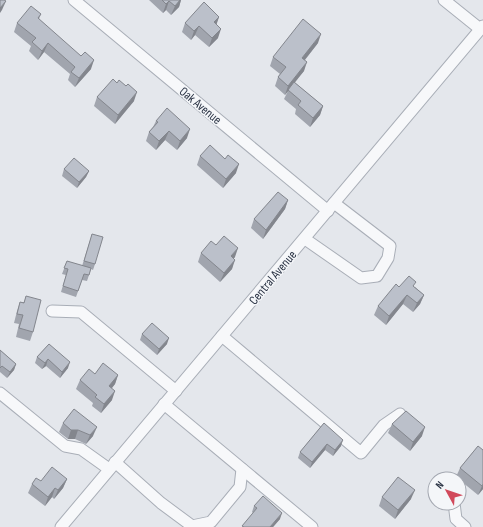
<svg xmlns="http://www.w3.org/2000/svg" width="483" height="527" viewBox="0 0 483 527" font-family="'Sofia Sans Condensed',sans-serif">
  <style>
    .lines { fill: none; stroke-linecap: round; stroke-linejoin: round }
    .minor-casing { stroke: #a9aeb7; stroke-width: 13 }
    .minor { stroke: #f7f8fa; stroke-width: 11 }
    .wall { fill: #a1a5ae }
    .shaded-wall { fill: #83868d }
    .building { fill: #bbc0ca; stroke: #83868d }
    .labels { text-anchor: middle; stroke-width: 3; stroke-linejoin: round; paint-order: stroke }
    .street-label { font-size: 13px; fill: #2b3445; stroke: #f4f6f9 }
  </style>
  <rect width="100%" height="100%" fill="#e4e7ec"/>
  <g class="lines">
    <g class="minor-casing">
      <g id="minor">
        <path d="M74 0 328 211"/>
        <path d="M444 0 480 29"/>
        <path d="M305 239 361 278 377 276 388 258 390 246 334 203"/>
        <path d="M52 311 81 312 176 391"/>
        <path d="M222 336 361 453 384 425 400 414"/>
        <path d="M0 393 65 446 81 449 109 469"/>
        <path d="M164 404 312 527"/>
        <path d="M115 462 161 503 192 526 211 522 240 487 242 469"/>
        <path d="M454 503 456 519 465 527"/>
        <path d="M61 527 483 26"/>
      </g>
    </g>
    <use href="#minor" class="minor"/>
  </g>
  <g class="wall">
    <path d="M149 0H181L179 7 171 15 166 10 163 13Z"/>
    <path d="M41 14 39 19 91 69 75 87 68 80 70 74 44 52 38 60 29 51 31 46 14 32 17 23Z"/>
    <path d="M219 17 216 24 218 38 209 47 195 35 191 40 182 32 185 23Z"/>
    <path d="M318 43 305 60 304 71 294 82 323 106 320 115 310 127 295 114 296 109 284 99 288 91 285 95 275 86 278 77 280 74 270 66 273 57Z"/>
    <path d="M97 97 134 101 115 124 94 106Z"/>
    <path d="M156 121 187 138 177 150 165 140 156 150 146 141 149 132 153 127Z"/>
    <path d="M200 156 236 173 223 188 197 165Z"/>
    <path d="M64 169 89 171 86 177 77 188 62 176Z"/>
    <path d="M288 200 285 209 263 239 251 228 254 219Z"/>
    <path d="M92 234 95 264 93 270 91 269 87 281 82 280 76 297 61 292 66 275 62 274 67 261 82 266Z"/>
    <path d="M216 245 235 257 234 258 232 269 220 282 198 262 201 253Z"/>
    <path d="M399 287H415L424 295 420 304 413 312 403 304 386 325 374 315 378 306Z"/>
    <path d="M26 296 33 332 30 341 16 337 19 324 14 323 17 311 20 302H24Z"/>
    <path d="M142 334 167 344 157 355 140 340Z"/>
    <path d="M49 344 68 368 60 378 46 366 42 369 35 363 37 357Z"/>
    <path d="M0 350 16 364 14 370 7 378 0 372Z"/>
    <path d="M95 374 118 375 115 384 112 388V400L101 413 92 406 93 403 76 389 80 380Z"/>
    <path d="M63 423 93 436 86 444 75 439H68L59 432Z"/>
    <path d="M324 423 341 446 333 456 325 450 310 468 298 458 300 452Z"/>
    <path d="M392 424 422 436 410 451 388 433Z"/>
    <path d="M478 446 483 489 478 495 456 477 460 468Z"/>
    <path d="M67 479 63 488 54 499 52 497 45 506 28 493 32 484 41 481Z"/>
    <path d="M382 497 411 499 395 519 379 506Z"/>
    <path d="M254 506 280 519 273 527H242L253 513 252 512Z"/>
  </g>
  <g class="shaded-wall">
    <path d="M180 0H181L179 7 171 15 175 6Z"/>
    <path d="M6 1 2 10 0 13V8Z"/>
    <path d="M169 1 166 10 163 13 166 4Z"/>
    <path d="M219 17 216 26 214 22Z"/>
    <path d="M199 26 195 35 191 40 194 31Z"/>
    <path d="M221 29 218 38 209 47 212 38Z"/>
    <path d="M321 34 318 43 299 67 302 58Z"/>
    <path d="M48 43 44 52 38 60 42 51Z"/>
    <path d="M94 60 91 69 75 87 79 78Z"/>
    <path d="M307 62 304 71 285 95 288 86Z"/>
    <path d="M137 92 134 101 115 124 118 115Z"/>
    <path d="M323 106 320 115 310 127 313 118Z"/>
    <path d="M190 129 187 138 177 150 180 141Z"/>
    <path d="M169 131 165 140 156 150 159 141Z"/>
    <path d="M239 164 236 173 223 188 226 179Z"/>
    <path d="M89 171 86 177 77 188 79 182Z"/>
    <path d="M288 200 285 209 263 239 266 230Z"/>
    <path d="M238 248 235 257 228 265 231 256Z"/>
    <path d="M235 260 232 269 220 282 224 273Z"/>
    <path d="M407 295 403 304 386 325 389 316Z"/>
    <path d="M424 295 420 304 413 312 417 303Z"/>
    <path d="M169 338 167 344 157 355 159 349Z"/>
    <path d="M48 359 46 366 42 369 45 363Z"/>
    <path d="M70 362 68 368 60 378 62 372Z"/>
    <path d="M16 364 14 370 7 378 10 372Z"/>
    <path d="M118 375 115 384 106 395 109 386Z"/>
    <path d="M115 391 112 400 101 413 104 404Z"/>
    <path d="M97 427 93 436 86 444 90 435Z"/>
    <path d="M425 427 422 436 410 451 413 442Z"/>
    <path d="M71 430H78L75 439H68Z"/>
    <path d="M343 440 341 446 333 456 335 450Z"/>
    <path d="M327 444 325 450 310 468 312 462Z"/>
    <path d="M67 479 63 488 54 499 58 490Z"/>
    <path d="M483 484V489L478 495 482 486Z"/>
    <path d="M55 488 52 497 45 506 48 497Z"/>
    <path d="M415 490 411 499 395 519 398 510Z"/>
    <path d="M282 513 280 519 273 527H270Z"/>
  </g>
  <g class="building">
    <path d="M0 0H4L6 1 0 8Z"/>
    <path d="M162 0H180L175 6 169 1 166 4Z"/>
    <path d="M204 2 219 17 214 22 221 29 212 38 199 26 194 31 185 23Z"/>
    <path d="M31 6 41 14 38 18 81 56 85 52 94 60 79 78 71 72 75 67 48 43 42 51 32 42 36 38 17 23Z"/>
    <path d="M303 19 321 34 302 58 307 62 288 86 278 77 286 67 273 57Z"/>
    <path d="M113 79 117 83 119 80 126 86 128 84 137 92 118 115 97 97Z"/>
    <path d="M294 82 323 106 313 118 298 105 301 101 288 90Z"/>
    <path d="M167 108 190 129 180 141 169 131 159 141 149 132 158 122 156 121Z"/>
    <path d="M210 145 225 159 228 155 239 164 226 179 200 156Z"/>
    <path d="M74 158 89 171 79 182 64 169Z"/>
    <path d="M278 192 288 200 266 230 254 219Z"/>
    <path d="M92 234 103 237 95 264 84 261Z"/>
    <path d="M224 236 238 248 231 256 235 260 224 273 201 253 211 241 216 245Z"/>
    <path d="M67 261 91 268 89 275 84 274 78 291 63 286 68 269 64 268Z"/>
    <path d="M409 276 416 282 413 286 424 295 417 303 407 295 389 316 378 306 396 284 399 287Z"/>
    <path d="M26 296 41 300 33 332 19 328 23 315 17 314 20 302 24 303Z"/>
    <path d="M152 323 169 338 159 349 142 334Z"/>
    <path d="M49 344 70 362 62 372 48 359 45 363 37 357Z"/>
    <path d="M0 350 16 364 10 372 2 366 0 368Z"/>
    <path d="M103 363 118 375 109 386 115 391 104 404 95 397 97 395 80 380 89 369 95 374Z"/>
    <path d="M74 409 97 427 90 435 78 430H71L63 423Z"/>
    <path d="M406 411 425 427 413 442 392 424Z"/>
    <path d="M324 423 343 440 335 450 327 444 312 462 300 452Z"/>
    <path d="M478 446 483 450V484L482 486 460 468Z"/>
    <path d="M52 467 67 479 58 490 55 488 48 497 32 484 36 478 41 481Z"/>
    <path d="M398 477 415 490 398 510 382 497Z"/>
    <path d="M263 496 282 513 270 527H244L242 526 257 508 254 506Z"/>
  </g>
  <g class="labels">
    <g class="street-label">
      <text transform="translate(201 105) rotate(40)" y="5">Oak Avenue</text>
      <text transform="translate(272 277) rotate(-50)" y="5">Central Avenue</text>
    </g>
  </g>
  <g transform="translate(447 491) rotate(310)"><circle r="19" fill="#f4f6f9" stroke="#a4a8b1"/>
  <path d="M0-3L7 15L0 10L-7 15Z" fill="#d1495b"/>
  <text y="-6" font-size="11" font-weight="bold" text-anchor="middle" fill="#2b3445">N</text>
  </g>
</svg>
